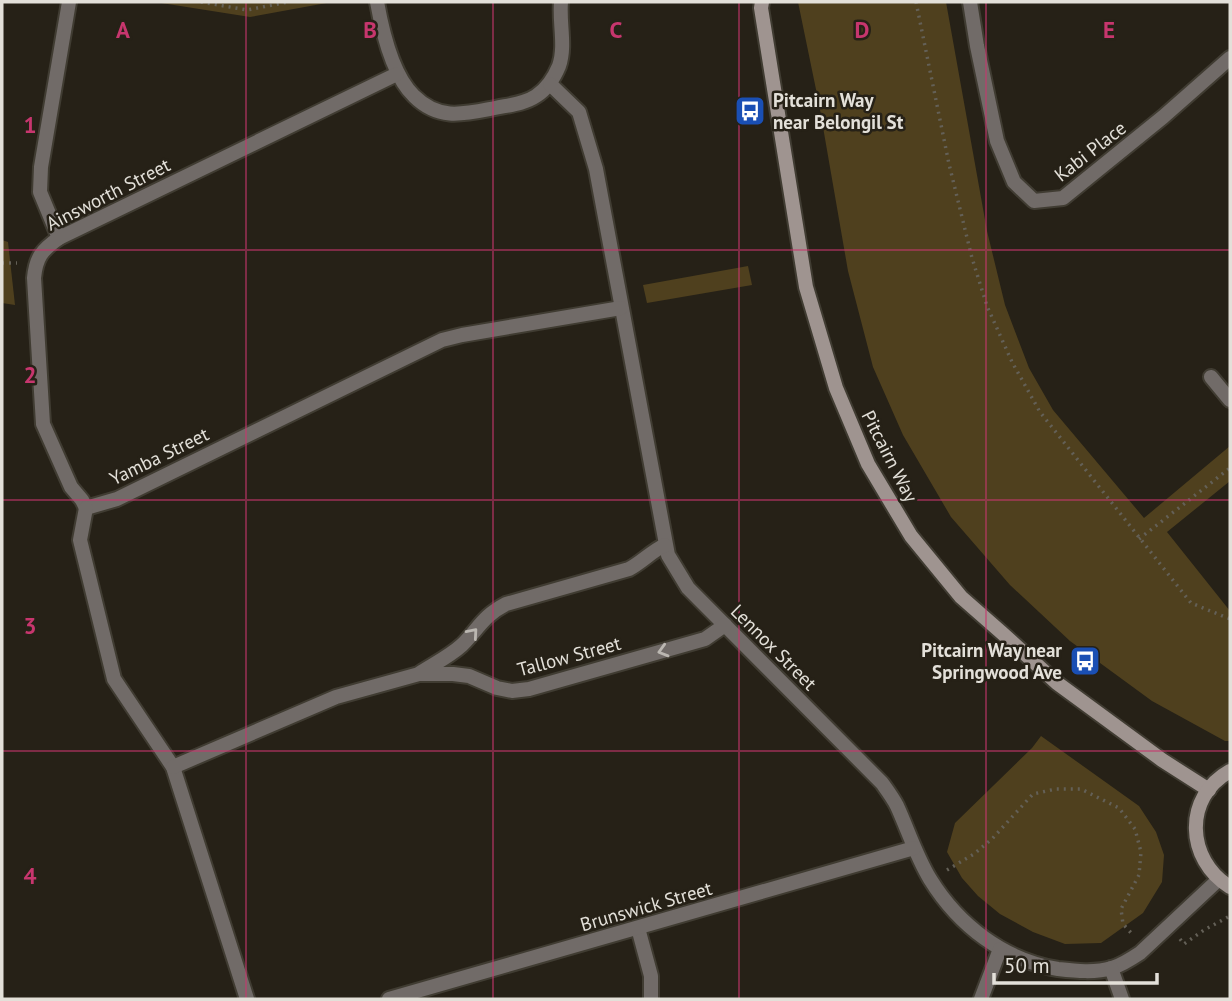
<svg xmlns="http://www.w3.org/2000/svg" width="1232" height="1001" viewBox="0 0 1232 1001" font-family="'PT Sans',sans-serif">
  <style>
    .green { fill: #4f401e }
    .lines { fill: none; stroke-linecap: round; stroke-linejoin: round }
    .minor-casing { stroke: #403c32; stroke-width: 18 }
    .secondary-casing { stroke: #403c32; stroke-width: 18 }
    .path { stroke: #646057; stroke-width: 3.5; stroke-dasharray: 2 5; stroke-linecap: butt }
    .minor { stroke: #716b68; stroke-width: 14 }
    .secondary { stroke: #9f9490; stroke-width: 14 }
    .oneway { stroke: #bbb7b1 }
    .grid { fill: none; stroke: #c7366e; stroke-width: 2; stroke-opacity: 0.55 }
    .labels { text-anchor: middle; stroke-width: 5; stroke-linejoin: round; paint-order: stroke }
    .poi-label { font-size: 19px; font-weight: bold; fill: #e3e0d9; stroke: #262117; text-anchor: start }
    .street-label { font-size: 19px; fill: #e3e0d9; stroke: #262117 }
    .grid-label { font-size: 23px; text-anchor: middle; font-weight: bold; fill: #c7366e; stroke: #262117; stroke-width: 5; stroke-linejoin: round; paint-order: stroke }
  </style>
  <rect width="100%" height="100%" fill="#262117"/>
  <g class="green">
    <path d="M155 2H332L250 17Z"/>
    <path d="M798 2H946L987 231 1005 305 1029 368 1053 410 1144 518 1230 446V481L1167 532 1230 611V741H1225L1152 701 1070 641 1010 585 951 517 903 435 873 367 848 271 819 104Z"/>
    <path d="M2 240 8 242 15 305 2 303Z"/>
    <path d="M748 266 752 285 647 303 643 285Z"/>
    <path d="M1041 736 1139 806 1156 832 1164 855 1162 882 1143 913 1101 943 1065 944 1033 932 1000 914 978 896 962 878 947 852 955 823 1032 748Z"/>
  </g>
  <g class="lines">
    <g class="minor-casing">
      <g id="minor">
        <path d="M377 2C382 30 393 76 414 96 439 121 464 114 495 108 509 105 524 104 536 96 547 89 554 78 559 66 566 46 559 23 561 2"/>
        <path d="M970 2 977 46 997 141 1014 182 1034 201 1063 198 1163 117 1230 58"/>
        <path d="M550 84 579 112 596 169 668 555 688 588 882 783C887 790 893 798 897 806 908 830 916 856 930 879 959 926 1004 960 1058 969 1076 971 1095 973 1112 968 1122 965 1131 959 1140 953L1218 880"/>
        <path d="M59 238 40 192 41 167 69 2"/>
        <path d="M1211 377 1230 400"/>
        <path d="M86 508 82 500 71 487 43 424 34 278C36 257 42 250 59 238L397 74"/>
        <path d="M86 508 117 499 442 340 462 335 621 308"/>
        <path d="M86 508 80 540 114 679 173 767 247 999"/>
        <path d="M420 673C434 664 450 656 462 645 479 628 483 616 506 604L629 569C642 562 652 551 665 545"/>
        <path d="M173 767 336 697 419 674H453L469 676 497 688 512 691 529 689 705 639 725 625"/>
        <path d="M638 928 651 976V999"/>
        <path d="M1111 968 1122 999"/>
        <path d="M389 999 914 848"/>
        <path d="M981 999 1000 949"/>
      </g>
    </g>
    <g class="secondary-casing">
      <g id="secondary">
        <path d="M762 2 761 8 806 287 836 388 868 464 911 536 961 597 1002 633 1057 683 1162 760 1209 790"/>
        <path d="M1230 771C1183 797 1186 860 1230 887"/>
      </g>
    </g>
    <g class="path">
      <path d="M201 2 247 10 288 2"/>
      <path d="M916 2 949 164 972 258 987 306 1012 362 1040 412 1191 603 1230 619"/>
      <path d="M2 263H17"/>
      <path d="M1139 539 1230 468"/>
      <path d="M947 870 974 854 992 839 1033 794 1056 789H1081L1119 808 1135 829 1141 852 1139 875 1121 909 1123 924 1133 935"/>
      <path d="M1180 939 1184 944 1204 930 1230 916"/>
    </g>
    <use href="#minor" class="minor"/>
    <use href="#secondary" class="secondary"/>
  </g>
  <defs><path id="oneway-chevron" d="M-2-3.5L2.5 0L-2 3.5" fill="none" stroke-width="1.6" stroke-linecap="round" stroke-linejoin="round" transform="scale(1.75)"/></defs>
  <g class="oneway">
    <use href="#oneway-chevron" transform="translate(473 633) rotate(-49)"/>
    <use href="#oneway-chevron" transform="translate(663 651) rotate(164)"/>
  </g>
  <path class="grid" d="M246 2V999M493 2V999M739 2V999M986 2V999M2 250H1230M2 500H1230M2 751H1230"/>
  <defs>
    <g id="bus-square" transform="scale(1.575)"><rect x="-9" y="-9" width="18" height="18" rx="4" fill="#1a4fb4" stroke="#262117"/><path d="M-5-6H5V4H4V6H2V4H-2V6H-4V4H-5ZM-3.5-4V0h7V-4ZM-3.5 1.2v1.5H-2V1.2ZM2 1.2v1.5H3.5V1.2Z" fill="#fff"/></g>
  </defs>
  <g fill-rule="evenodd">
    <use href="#bus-square" x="750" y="111"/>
    <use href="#bus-square" x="1085" y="661"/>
  </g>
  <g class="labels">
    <g class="poi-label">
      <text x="773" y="107">Pitcairn Way<tspan x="773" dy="22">near Belongil St</tspan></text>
      <text x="1062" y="657" text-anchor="end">Pitcairn Way near<tspan x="1062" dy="22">Springwood Ave</tspan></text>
    </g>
    <g class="street-label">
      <text transform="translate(1090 151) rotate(-38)" y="7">Kabi Place</text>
      <text transform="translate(108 194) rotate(-27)" y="7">Ainsworth Street</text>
      <text transform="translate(159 456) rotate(-26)" y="7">Yamba Street</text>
      <text transform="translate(890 456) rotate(63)" y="7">Pitcairn Way</text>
      <text transform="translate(774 647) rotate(45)" y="7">Lennox Street</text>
      <text transform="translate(569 656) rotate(-15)" y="7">Tallow Street</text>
      <text transform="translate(646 906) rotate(-16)" y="7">Brunswick Street</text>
    </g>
  </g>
  <g class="grid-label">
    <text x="123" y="38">A</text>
    <text x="370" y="38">B</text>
    <text x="616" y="38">C</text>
    <text x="862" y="38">D</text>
    <text x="1109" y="38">E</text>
    <text x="30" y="133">1</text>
    <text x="30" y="383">2</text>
    <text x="30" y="634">3</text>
    <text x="30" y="884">4</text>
  </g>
  <rect width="1232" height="1001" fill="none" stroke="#e3e0d9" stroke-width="7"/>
  <path d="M994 973v10h163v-10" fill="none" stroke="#e3e0d9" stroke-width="3.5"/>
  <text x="1004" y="973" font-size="21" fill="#e3e0d9" stroke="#262117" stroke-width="5" paint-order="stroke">50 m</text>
</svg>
